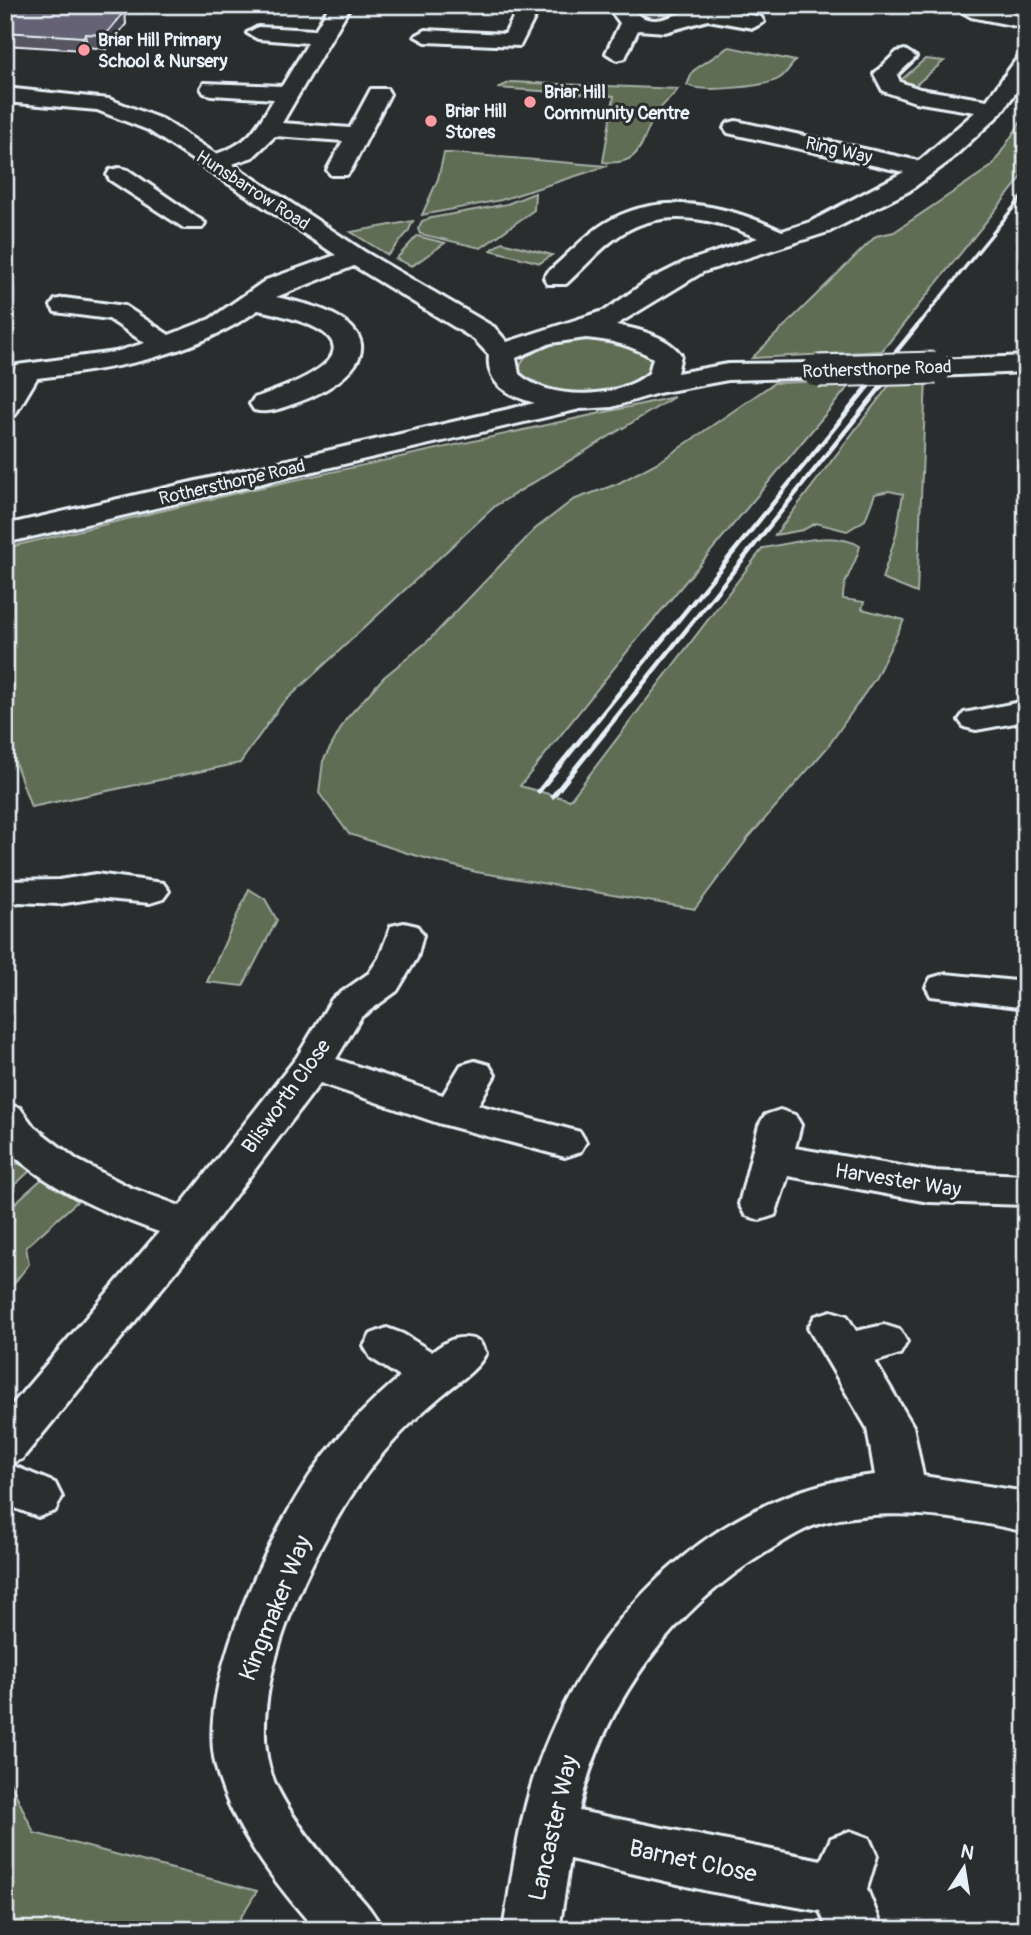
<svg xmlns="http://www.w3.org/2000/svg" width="1031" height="1935" viewBox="0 0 1031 1935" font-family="Pangolin,sans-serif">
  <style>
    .green { fill: #616d54; stroke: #a4afa6; stroke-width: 2 }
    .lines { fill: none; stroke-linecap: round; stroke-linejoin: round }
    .minor-casing { stroke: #e8f1f8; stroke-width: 6 }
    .minor { fill: #2a2d2e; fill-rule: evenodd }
    .rail-far2 { stroke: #e8f1f8; stroke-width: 3.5 }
    .rail-far1 { stroke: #e8f1f8; stroke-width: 4.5 }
    .rail { stroke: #e8f1f8; stroke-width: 5 }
    .minor-bridge-casing { stroke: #e8f1f8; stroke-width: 35; stroke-linecap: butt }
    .minor-bridge { stroke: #2a2d2e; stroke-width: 31 }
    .wall { fill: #585464; stroke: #e8f1f8; stroke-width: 2 }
    .shaded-wall { fill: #474551; stroke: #e8f1f8; stroke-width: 2 }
    .building { fill: #666274; stroke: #e8f1f8; stroke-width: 2 }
    .poi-dot { fill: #ff9aa2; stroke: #2a2d2e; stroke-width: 2.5 }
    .labels { text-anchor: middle; stroke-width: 6; stroke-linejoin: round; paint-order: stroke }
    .far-poi-label { font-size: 18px; font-weight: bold; fill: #e8f1f8; stroke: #2a2d2e; text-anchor: start }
    .far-street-label { font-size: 18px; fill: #e8f1f8; stroke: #2a2d2e }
    .street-label { font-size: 21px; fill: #e8f1f8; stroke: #2a2d2e }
    .near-street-label { font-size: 24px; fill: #e8f1f8; stroke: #2a2d2e }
  </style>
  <rect width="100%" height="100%" fill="#2a2d2e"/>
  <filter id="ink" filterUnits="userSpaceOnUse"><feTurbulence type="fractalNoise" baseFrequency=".0143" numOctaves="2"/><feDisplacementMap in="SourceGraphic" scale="14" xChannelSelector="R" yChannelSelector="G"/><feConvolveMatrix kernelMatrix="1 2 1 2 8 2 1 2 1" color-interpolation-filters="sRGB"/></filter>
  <g filter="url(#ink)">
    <g class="green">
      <path d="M727 48 730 47 795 61C790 67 786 74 780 78 767 87 700 93 687 85L693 71Z"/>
      <path d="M925 59 944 61 912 88 900 81Z"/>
      <path d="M511 82 678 89C673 97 665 102 659 110 639 136 647 167 603 162L614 96 498 88Z"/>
      <path d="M1026 114V172L882 351 752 358 876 236 894 232 992 166Z"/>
      <path d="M444 153H451L607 166 501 200 422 215 438 179Z"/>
      <path d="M535 193 534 210 481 248 420 234 418 229 422 221 431 218 507 204Z"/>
      <path d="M413 221 408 232 388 255 351 232Z"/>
      <path d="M417 236 445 243 412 266 396 259Z"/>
      <path d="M502 242 552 255 540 263 491 250Z"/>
      <path d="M585 336 641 347 653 358 649 374C616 393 547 408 519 372 523 342 560 341 585 336Z"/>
      <path d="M894 379H926L917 593 882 579 896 535 903 494 889 491 875 494 865 520 847 531 816 523 803 530 775 535Z"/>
      <path d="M854 380 635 642 520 786 570 800 763 548C793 543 833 530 860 546 856 566 842 579 843 599L864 602 862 609 904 620 876 677 827 748 749 837 695 909 476 872 407 853 349 834 319 793 323 761 346 719 384 677 428 641 535 529 573 500 617 484 662 460 774 383Z"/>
      <path d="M674 397 495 506 281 705 240 763 31 807 5 734V548L245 491Z"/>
      <path d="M249 889 265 899 277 920 243 986 207 982Z"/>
      <path d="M15 1163 33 1168 5 1194V1167Z"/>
      <path d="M44 1177 81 1198 26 1247 29 1264 5 1295V1212Z"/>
      <path d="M5 1771 34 1833 257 1891 233 1930H5Z"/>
    </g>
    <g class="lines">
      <g class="minor-casing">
        <g id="minor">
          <path d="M330 5H351L282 123 350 128 371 89H387L390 94 351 170 347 175H331L327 170 343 141 275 136 253 157 232 164 365 252 494 327 507 342 606 310 647 281 685 262 758 238C716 219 665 207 623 233 602 246 585 267 566 284H548L544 278 548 272C567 256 584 236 605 223 660 189 727 205 782 231L810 222 904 172 728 133 724 128 728 123 736 121 919 161 975 112 915 102 883 91 874 74 897 52 905 50 916 57 897 75 900 82 920 89 987 100 1018 57 1026 55V78L1001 113 948 162 909 191 828 232 703 272 616 325C637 329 668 336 681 355L677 373 728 364 818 363 828 365 832 371 828 377 728 380 658 393 612 407 580 409 5 543V525L535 403C510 396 486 385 489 355L474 339 354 266 276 297C297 302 319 306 338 317 396 352 331 391 296 403 281 408 269 414 254 410L250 404 254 398C344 368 374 334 258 310 192 356 116 369 37 378L15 415 5 417V384L17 365 115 352 145 343 109 319 55 312 51 306 55 300 64 298 125 306 169 335 210 319 266 280 336 255 148 130 97 110 5 102V88L109 99 164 120 216 154C250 143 256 128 274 99L212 95 204 93 201 88 204 83 282 86 308 43 258 39 247 33 258 27 315 30ZM586 338C611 340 631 345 653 358L649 373C619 399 550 402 519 374L516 358 551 343Z"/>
          <path d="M520 5H541L520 46 426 42 415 36 426 30 505 34Z"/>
          <path d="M606 5H627C654 36 676 10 705 5 713 4 721 5 728 5L725 10 761 17 764 22 753 28 708 20 665 32 638 30 625 58 617 60 606 53 620 23Z"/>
          <path d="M951 5H979L1026 16V28L971 17Z"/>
          <path d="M119 168 128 170 205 223 202 228H184L110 180 107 175 110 170Z"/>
          <path d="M1026 356V372L936 376 926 374 922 368 926 362 936 360Z"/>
          <path d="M1026 701V721L976 730 964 727 959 720 964 713Z"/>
          <path d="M96 874 163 883 169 891 163 899 150 903 96 898 59 904 19 902 5 906V881L59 880Z"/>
          <path d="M404 923 417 926 423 935 417 958 397 991 361 1017 336 1059 443 1095 461 1065 475 1061 489 1065 495 1075 478 1105 580 1132 586 1142 580 1152 565 1157 438 1123 320 1083 204 1237 22 1459 9 1464 55 1483 62 1497 55 1511 38 1517 5 1504V1413L159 1232C103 1212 49 1189 5 1148V1104L20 1108 34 1127 77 1160 129 1187 180 1206 297 1057 332 999 369 973 379 958 391 926Z"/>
          <path d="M945 974 1026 982V1008L931 996 926 987 931 978Z"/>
          <path d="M780 1110 795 1115 801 1125 795 1148 929 1171 1026 1175V1205L929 1202 788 1176 775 1215 760 1220 745 1215 739 1204 759 1125 765 1115Z"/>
          <path d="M831 1311 847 1316 856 1331 884 1325 900 1330 907 1342 900 1354 875 1362 913 1426 923 1476 1026 1492V1532C960 1517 892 1506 825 1522 805 1527 786 1540 768 1551 673 1609 603 1702 579 1811L821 1860 831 1838 850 1831 869 1838 877 1856 867 1889 881 1924 878 1930H828L820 1911 708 1891 570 1859 559 1930H503C512 1878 518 1824 535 1774 585 1624 713 1491 875 1475L867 1428 808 1328 815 1316Z"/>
          <path d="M387 1328 403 1334 432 1352C449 1339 459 1334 479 1341L486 1353C476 1372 457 1382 441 1396 423 1411 406 1427 391 1444 329 1510 235 1690 274 1781 290 1817 318 1851 344 1880 359 1897 373 1909 382 1930H316C276 1885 224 1818 214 1757 200 1675 276 1518 326 1453 348 1425 373 1400 400 1377L371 1358 364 1346 371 1334Z"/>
        </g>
      </g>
      <use href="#minor" class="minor"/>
      <path class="rail-far2" d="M920 323 1026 192"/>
      <g class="rail-far1">
        <path d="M585 735 921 321"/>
        <path d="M602 735 892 373"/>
      </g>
      <g class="rail">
        <path d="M539 791 586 733"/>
        <path d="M553 796 604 733"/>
      </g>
      <g class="minor-bridge-casing">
        <path id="minor-bridge" d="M818 371 936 368"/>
      </g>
      <use href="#minor-bridge" class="minor-bridge"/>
    </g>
    <g class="wall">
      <path d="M5 5H121L122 11 126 24 106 49 87 47 84 50 5 45Z"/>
      <path d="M1021 260H1026V291L1018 280Z"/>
    </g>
    <g class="shaded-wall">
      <path d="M116 5H121L122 13 112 10Z"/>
      <path d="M125 11 126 24 106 49 105 35Z"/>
      <path d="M85 34 87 47 84 50 83 37Z"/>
    </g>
    <g class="building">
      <path d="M5 5H116L112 10 125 11 105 35 85 34 83 37 5 32Z"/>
      <path d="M1021 260H1026V267Z"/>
    </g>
  </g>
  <g class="poi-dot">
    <circle cx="84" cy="50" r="7"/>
    <circle cx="530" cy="102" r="7"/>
    <circle cx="431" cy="121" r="7"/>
  </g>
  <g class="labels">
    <g class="far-poi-label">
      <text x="98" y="46">Briar Hill Primary<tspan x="98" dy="21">School &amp; Nursery</tspan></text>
      <text x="544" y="98">Briar Hill<tspan x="544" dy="21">Community Centre</tspan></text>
      <text x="445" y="117">Briar Hill<tspan x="445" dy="21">Stores</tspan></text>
    </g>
    <g class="far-street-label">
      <text transform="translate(839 150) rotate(13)" y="6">Ring Way</text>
      <text transform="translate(253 190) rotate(33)" y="6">Hunsbarrow Road</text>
      <text transform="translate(877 369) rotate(-2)" y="6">Rothersthorpe Road</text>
      <text transform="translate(232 482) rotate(-13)" y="6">Rothersthorpe Road</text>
    </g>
    <g class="street-label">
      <text transform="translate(286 1096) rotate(-54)" y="7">Blisworth Close</text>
      <text transform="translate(898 1180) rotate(9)" y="7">Harvester Way</text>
    </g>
    <g class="near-street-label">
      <text transform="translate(275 1608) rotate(-68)" y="8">Kingmaker Way</text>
      <text transform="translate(553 1828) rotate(-77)" y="8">Lancaster Way</text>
      <text transform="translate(693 1861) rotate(12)" y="8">Barnet Close</text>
    </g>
  </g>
  <rect width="1031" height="1935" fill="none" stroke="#2a2d2e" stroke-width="28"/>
  <rect x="14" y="14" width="1003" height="1907" fill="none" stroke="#e8f1f8" stroke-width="2.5" filter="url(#ink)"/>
  <g transform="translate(964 1868) rotate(12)" stroke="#2a2d2e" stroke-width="5" paint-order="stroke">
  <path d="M0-5L12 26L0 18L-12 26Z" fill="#e8f1f8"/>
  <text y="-10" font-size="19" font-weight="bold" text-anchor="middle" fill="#e8f1f8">N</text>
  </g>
</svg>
